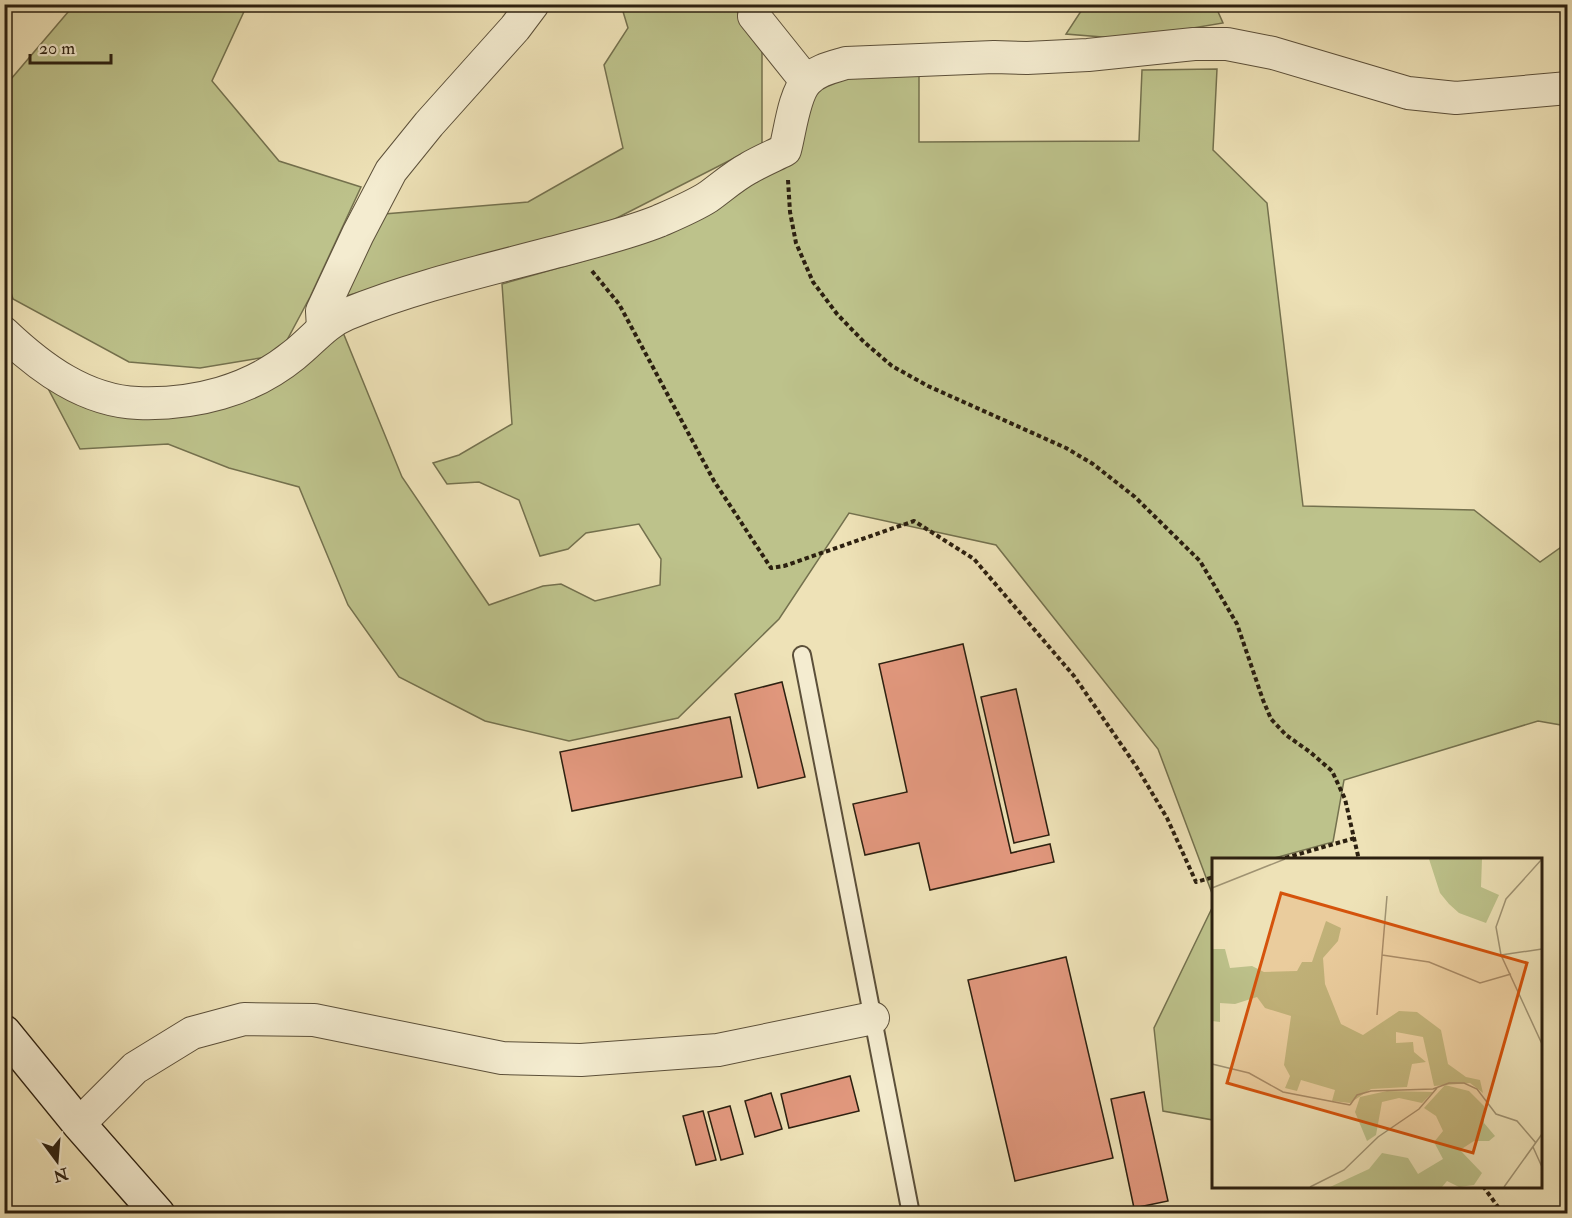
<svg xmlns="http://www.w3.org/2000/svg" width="1572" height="1218" viewBox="0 0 1572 1218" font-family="'IM FELL Double Pica',serif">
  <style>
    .green { fill: #bdc28b; stroke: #74714e; stroke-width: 1.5 }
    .building { fill: #e2987e; stroke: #2c2010; stroke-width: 1.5 }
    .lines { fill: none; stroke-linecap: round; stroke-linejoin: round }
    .service-casing { stroke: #5c503a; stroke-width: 20 }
    .minor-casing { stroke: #5c503a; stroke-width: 34 }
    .secondary-casing { stroke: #2c2010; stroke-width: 36 }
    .path { stroke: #2c2010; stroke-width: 4; stroke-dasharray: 4.5 3; stroke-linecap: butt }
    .service { stroke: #f4ecd0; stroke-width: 16 }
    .minor { stroke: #f4ecd0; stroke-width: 32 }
    .secondary { stroke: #f4ecd0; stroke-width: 33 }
    .inset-road { fill: none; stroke: #a09474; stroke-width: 1.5 }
    .view { fill: #d5530c; fill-opacity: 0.15; stroke: #d5530c; stroke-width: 3 }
    .inset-edge { fill: none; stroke: #2c2010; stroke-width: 3 }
  </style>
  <rect width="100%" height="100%" fill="#eee2b7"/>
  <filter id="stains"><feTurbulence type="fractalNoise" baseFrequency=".00333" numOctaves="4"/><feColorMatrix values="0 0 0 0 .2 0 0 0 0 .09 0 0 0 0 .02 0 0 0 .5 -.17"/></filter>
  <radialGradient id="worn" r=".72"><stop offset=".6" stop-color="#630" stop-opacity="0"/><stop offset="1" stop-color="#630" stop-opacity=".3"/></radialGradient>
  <g class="green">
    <path d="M74 5H247L212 81 279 161 361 187 310 297 279 355 200 368 129 362 13 299 4 270V81L11 79Z"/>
    <path d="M621 5H732L762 43V144L611 221 339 298 384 214 528 202 623 148 604 65 628 28Z"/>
    <path d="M1085 5H1215L1223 23 1127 39 1066 34Z"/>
    <path d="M1217 69 1213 150 1267 203 1303 506 1474 510 1540 562 1567 543V726L1538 721 1344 780 1333 842 1271 859 1214 860 1213 896 1158 749 996 545 849 513 779 619 678 718 569 741 485 721 399 677 348 605 299 487 229 468 168 444 80 449 42 377 136 410 342 330 402 477 489 605 543 586 561 584 595 601 660 585 661 559 639 524 586 533 568 549 540 556 519 500 479 482 447 484 433 463 459 455 512 424 502 284 615 252 768 169 813 91 830 76 919 71V142L1139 141 1142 70Z"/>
    <path d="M1213 906V1120L1163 1111 1154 1028Z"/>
  </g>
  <g class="building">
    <path d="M963 644 1011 853 1050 844 1054 862 930 890 919 843 865 855 853 804 907 792 879 664Z"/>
    <path d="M782 682 805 777 758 788 735 694Z"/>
    <path d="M1016 689 1049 835 1014 843 981 697Z"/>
    <path d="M730 717 742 777 572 811 560 752Z"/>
    <path d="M1066 957 1113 1158 1015 1181 968 980Z"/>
    <path d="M850 1076 859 1111 789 1128 781 1094Z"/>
    <path d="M1144 1092 1168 1201 1134 1208 1111 1099Z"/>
    <path d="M771 1093 782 1129 755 1137 745 1101Z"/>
    <path d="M730 1106 743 1154 721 1160 708 1112Z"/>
    <path d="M703 1111 716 1160 696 1165 683 1116Z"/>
  </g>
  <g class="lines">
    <g class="service-casing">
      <path id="service" d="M802 655 911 1214"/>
    </g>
    <g class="minor-casing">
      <g id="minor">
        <path d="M754 16 806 81"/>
        <path d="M323 328 322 311 358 234 391 171 429 124 515 28 533 4"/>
        <path d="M4 333C41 368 85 401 138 403 194 405 250 391 294 355 312 341 325 323 347 314 413 287 483 271 551 253 588 243 624 235 659 221 675 214 694 206 708 197 722 187 734 176 749 168 761 161 773 156 785 150 790 132 794 94 807 81 817 70 833 67 846 63L994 57 1027 58 1088 55 1194 44H1227L1273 53 1408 93 1456 98 1568 88"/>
        <path d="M79 1124 135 1068 192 1033 244 1019 314 1020 502 1058 581 1060 718 1050 873 1018"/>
      </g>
    </g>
    <g class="secondary-casing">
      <path id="secondary" d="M4 1032 79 1124 158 1214"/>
    </g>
    <g class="path">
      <path d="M788 180 790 212 796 243 813 282 837 314 864 342 892 366 928 386 1066 448 1093 464 1135 497 1200 561 1237 624 1263 700 1271 719 1286 735 1310 752 1332 771 1345 799 1359 860"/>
      <path d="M592 271 619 304 714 481 771 568 784 566 914 521 974 559 1074 676 1136 766 1167 818 1196 882 1214 877"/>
      <path d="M1278 860 1355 838"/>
      <path d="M1483 1186 1503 1214"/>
    </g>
    <use href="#service" class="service"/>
    <use href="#minor" class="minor"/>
    <use href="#secondary" class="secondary"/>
  </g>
  <g transform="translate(1212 858)">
    <rect width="330" height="330" fill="#eee2b7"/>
    <path d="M217 1H270L269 29 287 37 274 65 247 55 237 46 228 35ZM114 63 129 70 126 83 111 100 113 126 129 166 151 177 187 153 205 154 229 172 236 206 254 219 268 222 271 235 258 225 222 228 211 179 184 174V185L201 184 202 194 214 204 200 206 195 229 159 231 138 245 120 243 123 232 89 222 85 233 73 230 78 218 72 207 79 158 53 150 45 139 23 146 8 145V164L0 163V91H13L18 110 40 108 52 114 85 113 90 104H100ZM233 227 257 233 272 248V265L283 278 277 283H262L248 292 270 315 262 327 247 329 235 323 230 329H118L157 311 170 295 196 300 206 316 231 301 222 284 231 273 224 258 212 250ZM175 233 221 234 210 245 187 240 170 244 164 277 155 283 143 254 148 239Z" fill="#bdc28b"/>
    <path class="inset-road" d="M330 1 294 41 284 69 289 97 330 186M0 30 73 1M170 97 217 104 268 125 299 116M289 97 330 91M165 157 175 38M0 206 37 215 71 234 138 247M138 247 145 237 159 233 221 231 237 225H252L265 231 284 256 305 263 324 285M321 289 330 309M98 329 132 312 166 279 207 251 225 230M292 329 330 276"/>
    <path class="view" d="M69 35 315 105 261 295 15 225Z"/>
    <rect width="330" height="330" class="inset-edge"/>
  </g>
  <rect width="1572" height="1218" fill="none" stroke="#eee2b7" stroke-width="24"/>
  <rect x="6" y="6" width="1560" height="1206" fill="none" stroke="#2c2010" stroke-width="3"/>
  <rect x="12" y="12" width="1548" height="1194" fill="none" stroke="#2c2010" stroke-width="1.5"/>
  <g transform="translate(57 1161) rotate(164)" stroke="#f4ecd0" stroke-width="4.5" paint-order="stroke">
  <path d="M0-4.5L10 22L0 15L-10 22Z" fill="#2c2010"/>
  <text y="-9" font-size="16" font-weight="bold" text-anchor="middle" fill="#2c2010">N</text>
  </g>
  <path d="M30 54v9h81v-9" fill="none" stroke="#2c2010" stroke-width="3"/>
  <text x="39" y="54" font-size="18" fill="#2c2010" stroke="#f4ecd0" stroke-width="4.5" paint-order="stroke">20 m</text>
  <rect width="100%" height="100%" filter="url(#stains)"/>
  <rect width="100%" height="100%" fill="url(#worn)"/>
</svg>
